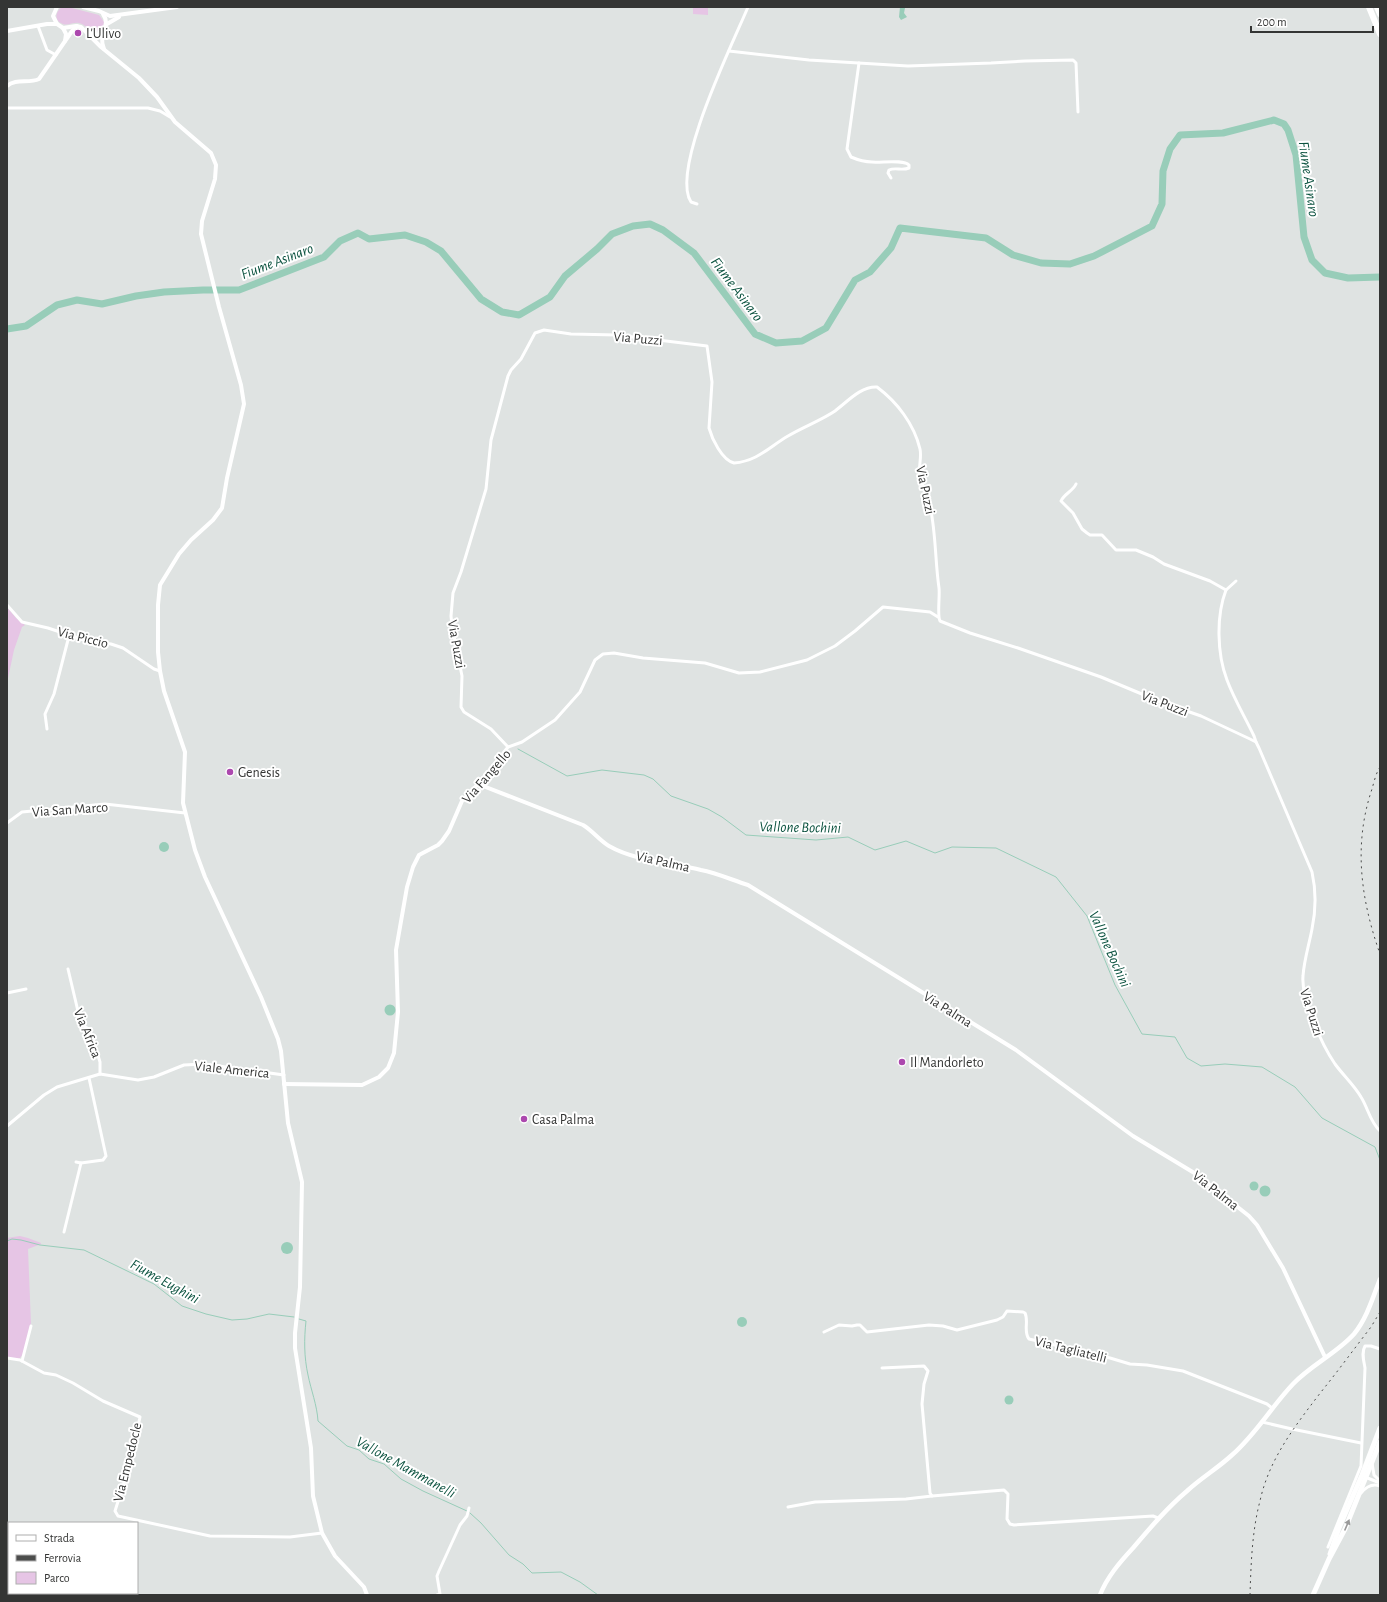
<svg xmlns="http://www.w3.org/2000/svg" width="1387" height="1602" viewBox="0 0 1387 1602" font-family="'Alegreya Sans',sans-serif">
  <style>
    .green { fill: #e6c5e5 }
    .water { fill: #98cdb9 }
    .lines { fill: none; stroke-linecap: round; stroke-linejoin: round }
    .stream { stroke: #98cdb9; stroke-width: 1 }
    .river { stroke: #98cdb9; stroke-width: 7 }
    .minor { stroke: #fff; stroke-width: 3 }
    .tertiary { stroke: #fff; stroke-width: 4 }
    .secondary { stroke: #fff; stroke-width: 4.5 }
    .primary { stroke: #fff; stroke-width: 5 }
    .motorway { stroke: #fff; stroke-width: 6 }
    .rail { stroke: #4c4d4c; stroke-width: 1; stroke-dasharray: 2 4; stroke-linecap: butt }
    .oneway { fill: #9a9a9a }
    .poi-dot { fill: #ac48ae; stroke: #fff; stroke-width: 1.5 }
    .labels { text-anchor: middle; stroke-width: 4; stroke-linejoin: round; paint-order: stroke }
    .poi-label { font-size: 14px; fill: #343534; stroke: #fff; text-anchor: start }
    .street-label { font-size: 14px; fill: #343534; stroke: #fff }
    .water-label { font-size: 15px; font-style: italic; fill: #0b523f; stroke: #fff }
  </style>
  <rect width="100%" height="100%" fill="#dfe3e2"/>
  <g class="green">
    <path d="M62 7H68L99 15 104 22 103 27C92 39 89 25 79 23 73 22 68 26 63 24 54 21 55 12 62 7Z"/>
    <path d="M693 7H708V15L693 14Z"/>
    <path d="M7 607 16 618 25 625 22 627 14 650 7 683Z"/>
    <path d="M20 1236 28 1238 41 1243V1244L28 1249 31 1324 30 1325 24 1353 19 1359 7 1357V1238Z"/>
  </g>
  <g class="water">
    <path d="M900 7 905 8 904 13 907 17 901 20 899 17Z"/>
    <circle cx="164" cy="847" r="5"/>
    <circle cx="390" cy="1010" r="5.5"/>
    <circle cx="1254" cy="1186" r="4.5"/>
    <circle cx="1265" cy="1191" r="5.5"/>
    <circle cx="287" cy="1248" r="6"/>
    <circle cx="742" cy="1322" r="5"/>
    <circle cx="1009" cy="1400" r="4.5"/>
  </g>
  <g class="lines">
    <g class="stream">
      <path d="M518 749 567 776 602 770 644 775 653 779 671 796 708 809 722 817 746 835 816 840 848 837 875 850 906 841 935 853 952 847 996 848 1056 877 1087 916 1115 985 1142 1034 1175 1037 1187 1058 1201 1066 1225 1064 1262 1067 1295 1087 1322 1118 1375 1147 1380 1160"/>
      <path d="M7 1241 12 1239 21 1240 40 1245 84 1250 154 1284 182 1306 206 1314 232 1320 247 1319 269 1314 294 1317"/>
      <path d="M299 1319 306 1321C304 1339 304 1357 308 1375 311 1390 317 1405 318 1421L347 1446 359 1450 369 1459 384 1464 401 1479 423 1491 467 1511"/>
      <path d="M470 1513 481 1523 509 1555 523 1564 532 1573 561 1572 580 1582 598 1595"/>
    </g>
    <path class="river" d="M7 329 26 326 57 305 77 300 102 304 136 296 164 292 203 290H239L324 257 340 241 358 233 369 239 405 235 426 242 441 251 481 299 502 312 519 315 550 297 565 276 597 249 612 234 633 226 650 224 663 230 694 253 755 334 776 343 802 341 826 328 855 280 870 272 891 248 900 228 986 238 1013 255 1041 263 1070 264 1094 256 1152 226 1162 204 1163 171 1170 149 1180 135 1223 133 1274 120 1284 124 1288 130 1296 155 1304 237 1312 260 1325 273 1348 278 1380 277"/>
    <g class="minor">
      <path d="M38 26 47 50 56 55"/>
      <path d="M729 51 809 60 908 66 991 63 1025 61 1073 60 1076 63 1078 112"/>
      <path d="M859 63 847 149 851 157C858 160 865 162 872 162 881 163 903 159 909 165V168C902 171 895 167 889 170L888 173 891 178"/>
      <path d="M7 108H148L160 111 170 117"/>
      <path d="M697 204 691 202C670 170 733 43 748 7"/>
      <path d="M1076 484C1073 491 1064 494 1061 501L1073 513 1082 529 1087 533 1090 535H1102L1116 550H1136L1153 557 1164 564 1210 581 1226 590C1216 616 1217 654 1227 680 1234 699 1245 717 1254 736L1256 742"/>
      <path d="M1226 590 1236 581"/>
      <path d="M7 605 22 622 48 628 84 640 111 644 123 648 154 669 160 671"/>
      <path d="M47 729 45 714 54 694 69 636"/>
      <path d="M508 747 491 729 464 712 461 707 462 676 452 626 451 616 453 593 461 572 486 489 491 440 508 376 511 370 521 359 535 333 544 330 571 334 617 335 707 346 712 382 709 428C712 439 722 460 734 463 758 461 769 447 788 436 803 427 822 420 835 411 847 402 861 386 877 387 897 402 914 424 920 449 922 458 918 467 920 477 923 487 928 495 930 506 936 532 935 561 939 588 940 596 937 616 940 621L970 633 1018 648 1101 677 1161 702 1201 716 1250 739 1256 742 1259 748 1312 872C1316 890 1316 910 1312 929 1309 945 1304 960 1303 976 1301 999 1322 1045 1335 1064 1343 1075 1354 1085 1361 1097 1368 1108 1370 1122 1380 1131"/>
      <path d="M478 784 508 747 522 742 555 720 580 692 595 660 603 654 614 653 643 658 705 663 739 673 760 672 807 660 835 646 855 631 883 607 930 612 938 617"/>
      <path d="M7 823 22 812 105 804 185 813"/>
      <path d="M68 969 81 1024 90 1030 100 1062V1074"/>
      <path d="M7 993 26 989"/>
      <path d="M7 1126 44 1095 57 1087 100 1074 138 1080 154 1077 184 1065 204 1064 284 1075"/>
      <path d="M76 1162 81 1163 103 1160 106 1156 89 1078"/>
      <path d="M64 1232 81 1163"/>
      <path d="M824 1332 839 1325 852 1326 857 1325H860L867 1332 929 1325 943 1326 957 1330 997 1320 1003 1317 1007 1311 1023 1312 1025 1313C1029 1321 1023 1332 1029 1339L1110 1358 1130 1364 1147 1365 1183 1371 1267 1404 1272 1408"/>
      <path d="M7 1358 20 1360 44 1373 56 1375 73 1383 103 1401 140 1417 129 1467 115 1511 118 1516 210 1536 290 1537 322 1533"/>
      <path d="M22 1361 31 1326"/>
      <path d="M882 1368 924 1366 928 1371 924 1384 922 1404 930 1493 932 1496 1004 1490 1008 1494 1007 1519 1010 1524 1014 1525 1153 1516 1158 1518"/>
      <path d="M1262 1422 1292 1429 1361 1443"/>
      <path d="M1372 1463 1374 1475 1380 1481"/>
      <path d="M1365 1477 1380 1483"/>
      <path d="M1361 1493C1366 1487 1372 1483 1380 1486"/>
      <path d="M788 1507 815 1502 906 1499 932 1496"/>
      <path d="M1328 1547 1361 1466 1365 1368C1364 1361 1361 1353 1365 1346H1371L1380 1349"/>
      <path d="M437 1595 440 1594 437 1576 439 1571 460 1525 467 1516 469 1508"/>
    </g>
    <g class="tertiary">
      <path d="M57 7 53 16 57 24 63 28 76 26 81 27 101 47 139 78 157 97 175 122 211 153 216 165 215 179 202 221 201 234 219 307 241 385 244 404 227 478 222 508 213 520 191 540 179 554 160 585 158 605V652L160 671 164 691 185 752 183 803 195 850 205 877 261 997 278 1039 281 1051 288 1123 302 1182 300 1287 295 1333V1348L311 1448 313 1496 322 1533 335 1556 364 1587 367 1595"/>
      <path d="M83 7 99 11 110 16 177 7"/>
      <path d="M103 14C112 27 97 32 104 49"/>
      <path d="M107 24 119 17"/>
      <path d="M63 28 66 34 65 41"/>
      <path d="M7 31 47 24H57"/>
      <path d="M90 34 97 35 103 32"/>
      <path d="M7 86C16 78 29 84 39 79L72 31 77 26"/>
      <path d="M284 1084 362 1085 379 1077 388 1068 394 1053 398 1012 396 950 407 887 413 867 419 855 438 845 442 841 449 831 462 801 478 784 583 825C593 831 599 840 609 846 635 861 672 863 701 870 717 873 732 880 748 885L1016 1050 1133 1136 1196 1174 1249 1216 1257 1225 1283 1268 1325 1357"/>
    </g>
    <path class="secondary" d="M1100 1595C1107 1577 1120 1562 1133 1548 1150 1528 1167 1508 1187 1491 1201 1478 1218 1468 1232 1455 1256 1434 1272 1406 1293 1384 1311 1365 1337 1353 1354 1334 1367 1318 1373 1297 1380 1279"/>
    <g class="primary">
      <path d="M1330 1554 1339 1528 1362 1475 1380 1428"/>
      <path d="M1313 1595 1329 1559 1345 1529 1380 1442"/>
    </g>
    <g class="motorway">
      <path d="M1369 7 1380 34"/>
      <path d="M1377 7 1380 14"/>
    </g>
    <g class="rail">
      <path d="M1380 767C1376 773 1374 782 1372 789 1353 845 1361 900 1380 954"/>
      <path d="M1250 1595C1251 1564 1252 1531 1260 1501 1269 1459 1295 1426 1321 1392 1338 1371 1354 1349 1371 1327L1380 1312"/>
    </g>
  </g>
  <defs><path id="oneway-solid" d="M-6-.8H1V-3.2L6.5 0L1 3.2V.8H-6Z"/></defs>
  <use class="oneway" href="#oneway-solid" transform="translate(1347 1525) rotate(-67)"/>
  <g class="poi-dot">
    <circle cx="78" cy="33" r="4"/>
    <circle cx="230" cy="772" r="4"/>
    <circle cx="902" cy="1062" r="4"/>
    <circle cx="524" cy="1119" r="4"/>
  </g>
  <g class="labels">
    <g class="poi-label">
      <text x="86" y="38">L'Ulivo</text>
      <text x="238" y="777">Genesis</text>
      <text x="910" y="1067">Il Mandorleto</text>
      <text x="532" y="1124">Casa Palma</text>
    </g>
    <g class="street-label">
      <text transform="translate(638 338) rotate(5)" y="5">Via Puzzi</text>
      <text transform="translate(926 490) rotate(78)" y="5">Via Puzzi</text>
      <text transform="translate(83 637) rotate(14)" y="5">Via Piccio</text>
      <text transform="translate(457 644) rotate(80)" y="5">Via Puzzi</text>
      <text transform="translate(1165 703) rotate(21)" y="5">Via Puzzi</text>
      <text transform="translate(486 776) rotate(-49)" y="5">Via Fangello</text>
      <text transform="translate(70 809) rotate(-4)" y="5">Via San Marco</text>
      <text transform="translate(663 861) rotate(13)" y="5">Via Palma</text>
      <text transform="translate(948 1009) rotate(32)" y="5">Via Palma</text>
      <text transform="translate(1312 1012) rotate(72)" y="5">Via Puzzi</text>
      <text transform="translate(88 1033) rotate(68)" y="5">Via Africa</text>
      <text transform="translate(232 1069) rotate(6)" y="5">Viale America</text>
      <text transform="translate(1216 1190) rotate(38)" y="5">Via Palma</text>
      <text transform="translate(1071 1349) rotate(14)" y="5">Via Tagliatelli</text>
      <text transform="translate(127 1462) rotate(-76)" y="5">Via Empedocle</text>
    </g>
    <g class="water-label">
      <text transform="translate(1309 179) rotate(82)" y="5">Fiume Asinaro</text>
      <text transform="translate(277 261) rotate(-21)" y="5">Fiume Asinaro</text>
      <text transform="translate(737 289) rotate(53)" y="5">Fiume Asinaro</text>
      <text transform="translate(800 827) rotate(1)" y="5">Vallone Bochini</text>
      <text transform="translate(1110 949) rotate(66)" y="5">Vallone Bochini</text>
      <text transform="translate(165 1281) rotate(29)" y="5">Fiume Eughini</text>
      <text transform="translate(406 1467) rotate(29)" y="5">Vallone Mammanelli</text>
    </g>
  </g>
  <rect width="1387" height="1602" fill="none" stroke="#343534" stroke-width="16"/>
  <rect x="8" y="1522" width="130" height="72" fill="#ffffff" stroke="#aeaeae"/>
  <rect x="16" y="1535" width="20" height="6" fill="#ffffff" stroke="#aeaeae"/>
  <text x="44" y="1542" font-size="12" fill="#343534">Strada</text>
  <rect x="16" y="1555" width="20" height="6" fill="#4c4d4c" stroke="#aeaeae"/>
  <text x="44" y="1562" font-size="12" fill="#343534">Ferrovia</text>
  <rect x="16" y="1572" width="20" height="12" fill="#e6c5e5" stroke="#aeaeae"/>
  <text x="44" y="1582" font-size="12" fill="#343534">Parco</text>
  <path d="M1251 26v6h122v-6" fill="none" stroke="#343534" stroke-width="2"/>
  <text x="1257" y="26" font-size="12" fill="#343534" stroke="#ffffff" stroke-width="3" paint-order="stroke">200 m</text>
</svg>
